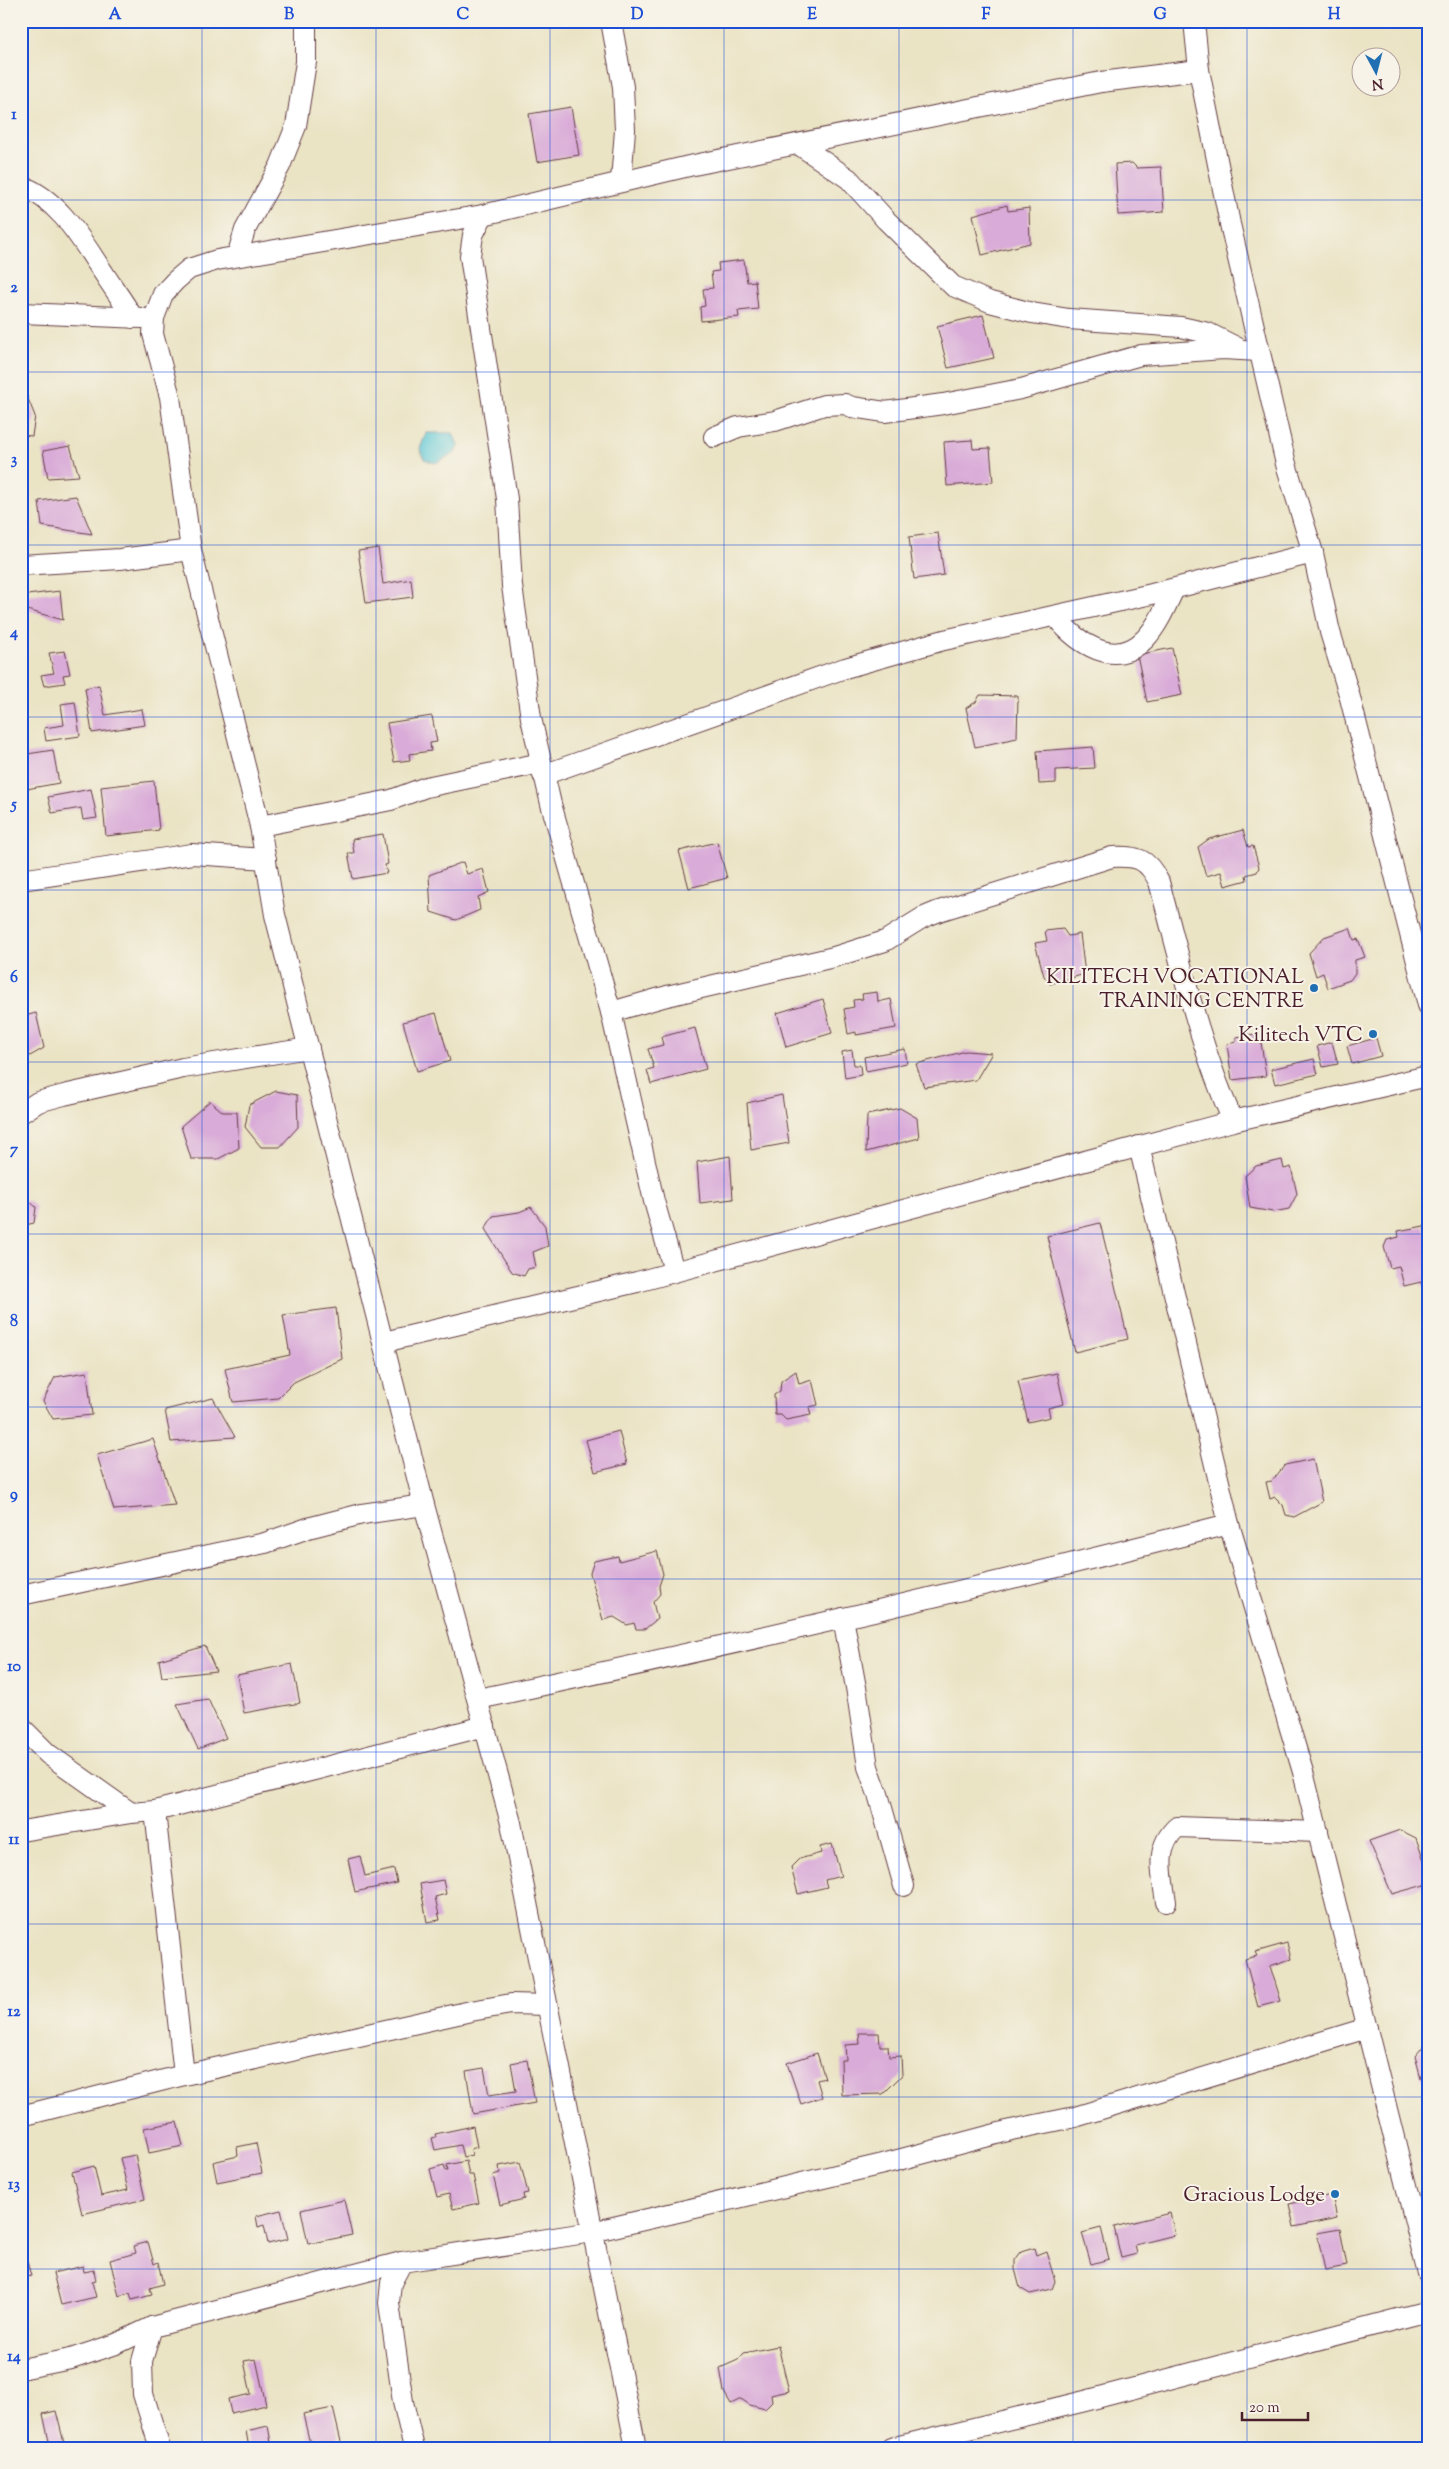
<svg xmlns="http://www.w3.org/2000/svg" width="1449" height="2469" viewBox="0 0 1449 2469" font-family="'Sorts Mill Goudy',serif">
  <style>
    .water { fill: #5dc8d6; stroke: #547480 }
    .building { fill: #d9abd8 }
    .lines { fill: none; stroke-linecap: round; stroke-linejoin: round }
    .street-casing { stroke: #623c42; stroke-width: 22 }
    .street { stroke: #fff; stroke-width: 20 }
    .grid { fill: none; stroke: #1d4ed8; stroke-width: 1; stroke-opacity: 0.55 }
    .poi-dot { fill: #1f6fb2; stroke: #f7f3e8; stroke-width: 2 }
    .labels { text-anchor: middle; stroke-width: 4; stroke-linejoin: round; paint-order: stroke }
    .poi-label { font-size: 21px; fill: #4a1f2b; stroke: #f7f3e8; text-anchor: end }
    .neatline { fill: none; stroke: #1d4ed8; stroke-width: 2 }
    .grid-label { font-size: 16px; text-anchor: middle; font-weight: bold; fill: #1d4ed8 }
  </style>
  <rect width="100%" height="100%" fill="#f7f3e8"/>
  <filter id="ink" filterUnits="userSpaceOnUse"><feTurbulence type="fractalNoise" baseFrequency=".02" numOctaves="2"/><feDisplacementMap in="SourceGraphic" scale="10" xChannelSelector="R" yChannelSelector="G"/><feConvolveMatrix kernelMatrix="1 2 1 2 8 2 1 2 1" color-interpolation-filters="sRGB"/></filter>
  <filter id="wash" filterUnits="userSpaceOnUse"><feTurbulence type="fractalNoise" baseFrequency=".0096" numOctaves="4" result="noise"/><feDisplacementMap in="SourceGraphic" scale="20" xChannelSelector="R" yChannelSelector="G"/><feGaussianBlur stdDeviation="1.12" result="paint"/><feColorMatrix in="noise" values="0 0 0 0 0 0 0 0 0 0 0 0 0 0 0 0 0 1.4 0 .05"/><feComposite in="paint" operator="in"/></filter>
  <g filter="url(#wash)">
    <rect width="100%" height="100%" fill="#eae3c4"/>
    <path class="water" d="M426 433H453L458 445 455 453 435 463 424 459 420 449Z"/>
    <g id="blocks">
      <g class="building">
        <path d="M571 107 579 155 537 162 529 114Z"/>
        <path d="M1132 163 1137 168 1161 167 1164 212 1118 215 1115 164Z"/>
        <path d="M1007 205 1008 211 1029 208 1030 243 982 255 973 215Z"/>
        <path d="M744 260 747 282 755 281 758 309 738 311 739 317 701 321 700 307 705 306 703 289 713 288 711 272 719 271 718 263Z"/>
        <path d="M983 315 994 358 948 368 937 326Z"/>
        <path d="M21 394H26L35 416 32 436 21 435Z"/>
        <path d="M972 440 973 449 990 448 993 482 947 486 944 442Z"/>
        <path d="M70 446 79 476 48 478 43 451Z"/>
        <path d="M76 496 92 534 42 526 39 501Z"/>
        <path d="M938 533 944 575 914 579 909 537Z"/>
        <path d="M378 548 383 584 411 579 413 597 366 603 358 551Z"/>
        <path d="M60 591 63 620 27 610V595Z"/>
        <path d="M1172 648 1182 695 1147 702 1137 655Z"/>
        <path d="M65 651 70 674 63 675 65 683 44 686 41 675 54 673 49 653Z"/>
        <path d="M99 685 105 715 142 709 145 725 92 733 85 688Z"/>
        <path d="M980 695 1018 696 1017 738 975 747 966 708 976 702Z"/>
        <path d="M75 702 80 736 46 741 44 728 64 725 61 704Z"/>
        <path d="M432 716 437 742 430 743 431 751 409 754 410 760 394 762 387 723Z"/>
        <path d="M1093 747 1095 768 1056 770V783L1039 784 1037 751Z"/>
        <path d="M53 750 59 783 21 790V755Z"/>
        <path d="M154 781 159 830 106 836 101 787Z"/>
        <path d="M91 789 97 818 83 820 81 808 52 813 48 797Z"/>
        <path d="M1243 830 1248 847 1253 846 1259 867 1257 872 1246 875 1247 880 1225 886 1221 872 1206 876 1198 847 1209 839Z"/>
        <path d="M383 834 388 864 385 865 387 873 353 879 348 853H354L352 839Z"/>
        <path d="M717 842 727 878 689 888 679 851Z"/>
        <path d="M463 862 467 874 483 869 489 892 478 897 480 910 456 920 431 912 429 875Z"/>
        <path d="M1350 928 1354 940 1358 939 1365 957 1355 960V973L1350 980 1328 988 1323 973 1316 976 1309 953 1324 937Z"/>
        <path d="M1063 929 1068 936 1080 934 1085 974 1050 984 1044 976 1035 943 1047 941 1045 931Z"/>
        <path d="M877 992 878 1002 891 999 896 1028 856 1035V1032L848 1034 844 1009 854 1007 853 1000 863 999 862 994Z"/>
        <path d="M823 999 832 1033 786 1047 777 1013Z"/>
        <path d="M36 1013 44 1048 30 1056 21 1052V1017Z"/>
        <path d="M436 1013 450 1061 417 1071 403 1022Z"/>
        <path d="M695 1028 706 1069 651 1084 647 1070 654 1068 648 1049 663 1045 661 1037Z"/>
        <path d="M1255 1034 1256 1043 1261 1042 1266 1076 1232 1080 1227 1044 1236 1042V1037Z"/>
        <path d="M1376 1038 1381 1056 1352 1064 1347 1046Z"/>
        <path d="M1332 1042 1338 1064 1323 1067 1317 1046Z"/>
        <path d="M905 1049 907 1063 866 1071 864 1057Z"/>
        <path d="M852 1050 854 1065H860L861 1075 845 1078 842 1052Z"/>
        <path d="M966 1051 992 1053 976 1080 924 1087 916 1064Z"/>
        <path d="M1314 1059 1318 1074 1275 1084 1271 1069Z"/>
        <path d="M276 1091 297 1095 298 1127 280 1147H261L245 1127 249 1105Z"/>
        <path d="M782 1095 789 1143 751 1150 747 1103Z"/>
        <path d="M210 1101 223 1112H237L239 1148 218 1159H191L181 1126Z"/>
        <path d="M900 1108 917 1118 919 1138 866 1152 867 1115Z"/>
        <path d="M730 1156 733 1199 700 1203 697 1162Z"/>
        <path d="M1282 1160 1284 1169 1291 1167 1297 1194 1289 1209 1273 1212 1250 1208 1245 1176 1256 1166Z"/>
        <path d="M21 1201H29L36 1207 34 1223 21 1226Z"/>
        <path d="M531 1207 545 1226 548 1246 533 1252 536 1267 528 1269 524 1276 512 1272 485 1229 493 1216 519 1212Z"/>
        <path d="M1100 1223 1128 1339 1075 1352 1047 1236Z"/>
        <path d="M1424 1226 1428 1243V1284L1423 1287 1421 1282 1404 1286 1399 1266 1390 1268 1384 1247 1387 1240 1399 1237 1398 1231Z"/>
        <path d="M336 1308 342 1359 294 1382 278 1398 233 1402 225 1369 290 1355 283 1315Z"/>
        <path d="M796 1371 799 1384 812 1380 818 1405 809 1407 811 1415 786 1420 781 1415H775L774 1395 780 1391 781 1381Z"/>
        <path d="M87 1372 92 1415 53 1419 43 1401 55 1377Z"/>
        <path d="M1057 1373 1064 1404 1048 1408 1050 1417 1028 1422 1018 1381Z"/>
        <path d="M213 1398 235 1437 171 1442 165 1410Z"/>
        <path d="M619 1431 627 1464 595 1472 586 1440Z"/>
        <path d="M153 1439 175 1505 114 1510 97 1455Z"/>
        <path d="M1313 1459 1322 1502 1294 1517 1286 1515 1283 1505 1275 1497 1270 1499 1266 1482 1272 1481 1285 1465Z"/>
        <path d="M657 1551 663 1574 659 1586 660 1594 653 1602 657 1619 645 1629H636L634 1623 627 1625 614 1617 603 1620 590 1573 594 1561 618 1556 619 1561Z"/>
        <path d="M205 1646 216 1671 162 1677 159 1660Z"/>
        <path d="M292 1664 300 1703 244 1713 237 1675Z"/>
        <path d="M208 1699 226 1738 198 1749 177 1704Z"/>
        <path d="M1400 1830 1416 1838 1428 1873V1884L1392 1894 1369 1841Z"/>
        <path d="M832 1844 841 1876 825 1880 827 1887 798 1894 791 1867 799 1859 821 1853 820 1847Z"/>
        <path d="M360 1856 365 1876 394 1869 397 1883 355 1892 348 1859Z"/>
        <path d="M443 1880 446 1894 435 1897 440 1920 427 1922 420 1884Z"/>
        <path d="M1287 1943 1291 1959 1270 1966 1281 2001 1258 2007 1245 1959 1257 1956 1255 1952Z"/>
        <path d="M859 2033H879L880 2046H888L889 2057 901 2056 902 2075 883 2094 842 2095 841 2060H846L845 2045 860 2044Z"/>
        <path d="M1428 2041V2085L1421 2078 1415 2056Z"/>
        <path d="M817 2053 825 2078 817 2080 822 2097 801 2104 787 2063Z"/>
        <path d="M527 2060 535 2103 473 2114 466 2071 484 2068 489 2095 516 2091 511 2063Z"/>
        <path d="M177 2122 183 2146 149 2153 144 2128Z"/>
        <path d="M473 2126 477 2147 471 2149 472 2155 463 2157 460 2145 435 2150 432 2138 436 2137 435 2134Z"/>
        <path d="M256 2143 262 2173 217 2182 213 2162 238 2156 237 2147Z"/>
        <path d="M135 2155 145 2199 82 2214 72 2172 94 2166 101 2196 128 2190 120 2158Z"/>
        <path d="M466 2161 469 2175H473L479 2203 453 2209 449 2194 437 2197 430 2169 444 2165 446 2171H448L447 2165Z"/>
        <path d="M520 2162 528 2193 523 2194 524 2199 500 2205 493 2175 500 2173 499 2166Z"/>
        <path d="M1332 2195 1337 2218 1294 2227 1289 2204Z"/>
        <path d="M344 2200 352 2235 308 2244 301 2210Z"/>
        <path d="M281 2210 288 2239 268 2244 264 2225 258 2227 256 2216Z"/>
        <path d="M1170 2213 1175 2235 1135 2245 1137 2254 1121 2258 1114 2227Z"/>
        <path d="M1101 2228 1109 2259 1091 2264 1082 2233Z"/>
        <path d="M1340 2229 1347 2266 1325 2270 1317 2233Z"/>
        <path d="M21 2239 31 2276 21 2278Z"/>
        <path d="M148 2242 154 2264 158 2262 163 2284 150 2288 152 2295 132 2300 130 2293 119 2296 110 2260 136 2253 134 2246Z"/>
        <path d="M1034 2248 1036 2255 1046 2251 1055 2281 1052 2289 1030 2294 1020 2288 1015 2269V2260L1021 2252Z"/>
        <path d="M83 2266 84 2272 94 2270 96 2281 92 2282 96 2297 61 2305 53 2273Z"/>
        <path d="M778 2346 789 2391 771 2395 772 2402 765 2409 750 2405 741 2399 731 2404 724 2392 720 2368 738 2360 744 2353Z"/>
        <path d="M256 2359 266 2405 231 2413 228 2399 251 2394 244 2361Z"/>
        <path d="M333 2408 342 2446 311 2448 303 2414Z"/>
        <path d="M56 2411 64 2443 50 2446 43 2414Z"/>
        <path d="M268 2426 272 2448H249L246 2431Z"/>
      </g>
    </g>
  </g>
  <g filter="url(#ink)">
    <use href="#blocks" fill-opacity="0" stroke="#623c42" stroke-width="1"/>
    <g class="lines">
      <g class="street-casing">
        <g id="street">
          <path d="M611 21 623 87 625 130 621 181"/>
          <path d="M1194 21 1199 70 1230 224 1286 464 1313 553 1330 632 1349 694 1428 1005"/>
          <path d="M798 144 849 179 886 220 953 286 990 302 1032 313 1069 319 1181 327 1208 333 1238 348"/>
          <path d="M21 186C59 199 82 241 103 272 113 288 124 302 133 318"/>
          <path d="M483 215 473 235 470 256 507 499 512 586 531 718 551 804 611 1012 654 1201 674 1271"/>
          <path d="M237 256 245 230 280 166 296 126 306 62V21"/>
          <path d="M21 313 142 318"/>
          <path d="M714 437 738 427 775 421 824 405 845 404 852 407 885 412 943 404 1021 389 1141 355 1223 349 1259 351"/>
          <path d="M21 565 120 559 191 550"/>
          <path d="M1056 617C1077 643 1115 670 1145 639 1158 625 1166 606 1174 589"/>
          <path d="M543 775 845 668 944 640 1152 594 1313 553"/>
          <path d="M260 826 391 800 426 787 541 763"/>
          <path d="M21 880 192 854 266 859"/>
          <path d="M611 1012 667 996 834 957 885 941 922 918 939 911 1112 857C1138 856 1147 858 1159 882 1181 963 1199 1045 1233 1121"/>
          <path d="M21 1113 38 1102 64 1095 183 1068 309 1048"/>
          <path d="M1139 1146 1229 1524 1303 1772 1428 2274"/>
          <path d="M384 1342 637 1282 1233 1121 1428 1076"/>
          <path d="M21 1595 265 1543 308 1528 362 1514 424 1505"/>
          <path d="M843 1618 857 1693 868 1767 878 1794 904 1886"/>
          <path d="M478 1699C730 1646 980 1588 1229 1524"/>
          <path d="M21 1727 48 1754 131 1813"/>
          <path d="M155 1811 184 2075"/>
          <path d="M21 1831 131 1813 155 1811 485 1726"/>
          <path d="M1166 1902C1162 1874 1154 1848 1177 1827L1318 1832"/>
          <path d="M21 2116 184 2075 471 2011 511 2004 547 2005"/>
          <path d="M402 2262 391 2283 389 2303 403 2402 414 2448"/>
          <path d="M152 2327 142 2361 143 2394 160 2448"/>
          <path d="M21 2369 71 2359 116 2344 152 2327 402 2262 592 2232 883 2164 1011 2130 1075 2117 1367 2028"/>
          <path d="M636 2448 511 1823 424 1505 275 915 260 826 191 550 170 397 153 334 154 318 163 294 175 281 189 269 217 260 483 215 689 166 1101 82 1199 70"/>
          <path d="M891 2448 1085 2401 1428 2311"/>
        </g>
      </g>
      <use href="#street" class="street"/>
    </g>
  </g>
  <path class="grid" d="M202 21V2448M376 21V2448M550 21V2448M724 21V2448M899 21V2448M1073 21V2448M1247 21V2448M21 200H1428M21 372H1428M21 545H1428M21 717H1428M21 890H1428M21 1062H1428M21 1234H1428M21 1407H1428M21 1579H1428M21 1752H1428M21 1924H1428M21 2097H1428M21 2269H1428"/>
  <g class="poi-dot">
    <circle cx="1314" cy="988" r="5"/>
    <circle cx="1373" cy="1034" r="5"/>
    <circle cx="1335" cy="2194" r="5"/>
  </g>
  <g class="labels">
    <g class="poi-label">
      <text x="1304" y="983">KILITECH VOCATIONAL<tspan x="1304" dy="24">TRAINING CENTRE</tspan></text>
      <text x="1363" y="1041">Kilitech VTC</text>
      <text x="1325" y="2201">Gracious Lodge</text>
    </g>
  </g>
  <rect width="1449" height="2469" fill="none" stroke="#f7f3e8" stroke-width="55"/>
  <g transform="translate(1376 72) rotate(173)"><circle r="24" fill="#f7f3e8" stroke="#b29e9c"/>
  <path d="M0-4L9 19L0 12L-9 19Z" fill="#1f6fb2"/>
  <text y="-8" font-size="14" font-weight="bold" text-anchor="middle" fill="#4a1f2b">N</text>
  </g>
  <path d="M1242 2412v8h66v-8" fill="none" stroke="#4a1f2b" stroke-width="2.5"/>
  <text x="1249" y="2412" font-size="15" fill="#4a1f2b" stroke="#f7f3e8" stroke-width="4" paint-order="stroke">20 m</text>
  <rect x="28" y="28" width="1394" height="2414" class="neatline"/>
  <g class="grid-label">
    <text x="115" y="19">A</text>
    <text x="289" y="19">B</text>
    <text x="463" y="19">C</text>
    <text x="637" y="19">D</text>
    <text x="812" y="19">E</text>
    <text x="986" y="19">F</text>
    <text x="1160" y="19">G</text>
    <text x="1334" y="19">H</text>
    <text x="14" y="119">1</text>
    <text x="14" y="292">2</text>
    <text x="14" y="464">3</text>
    <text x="14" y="637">4</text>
    <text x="14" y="809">5</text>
    <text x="14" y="982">6</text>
    <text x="14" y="1154">7</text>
    <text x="14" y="1326">8</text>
    <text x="14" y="1499">9</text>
    <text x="14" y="1671">10</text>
    <text x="14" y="1844">11</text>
    <text x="14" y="2016">12</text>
    <text x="14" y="2189">13</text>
    <text x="14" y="2361">14</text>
  </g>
</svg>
